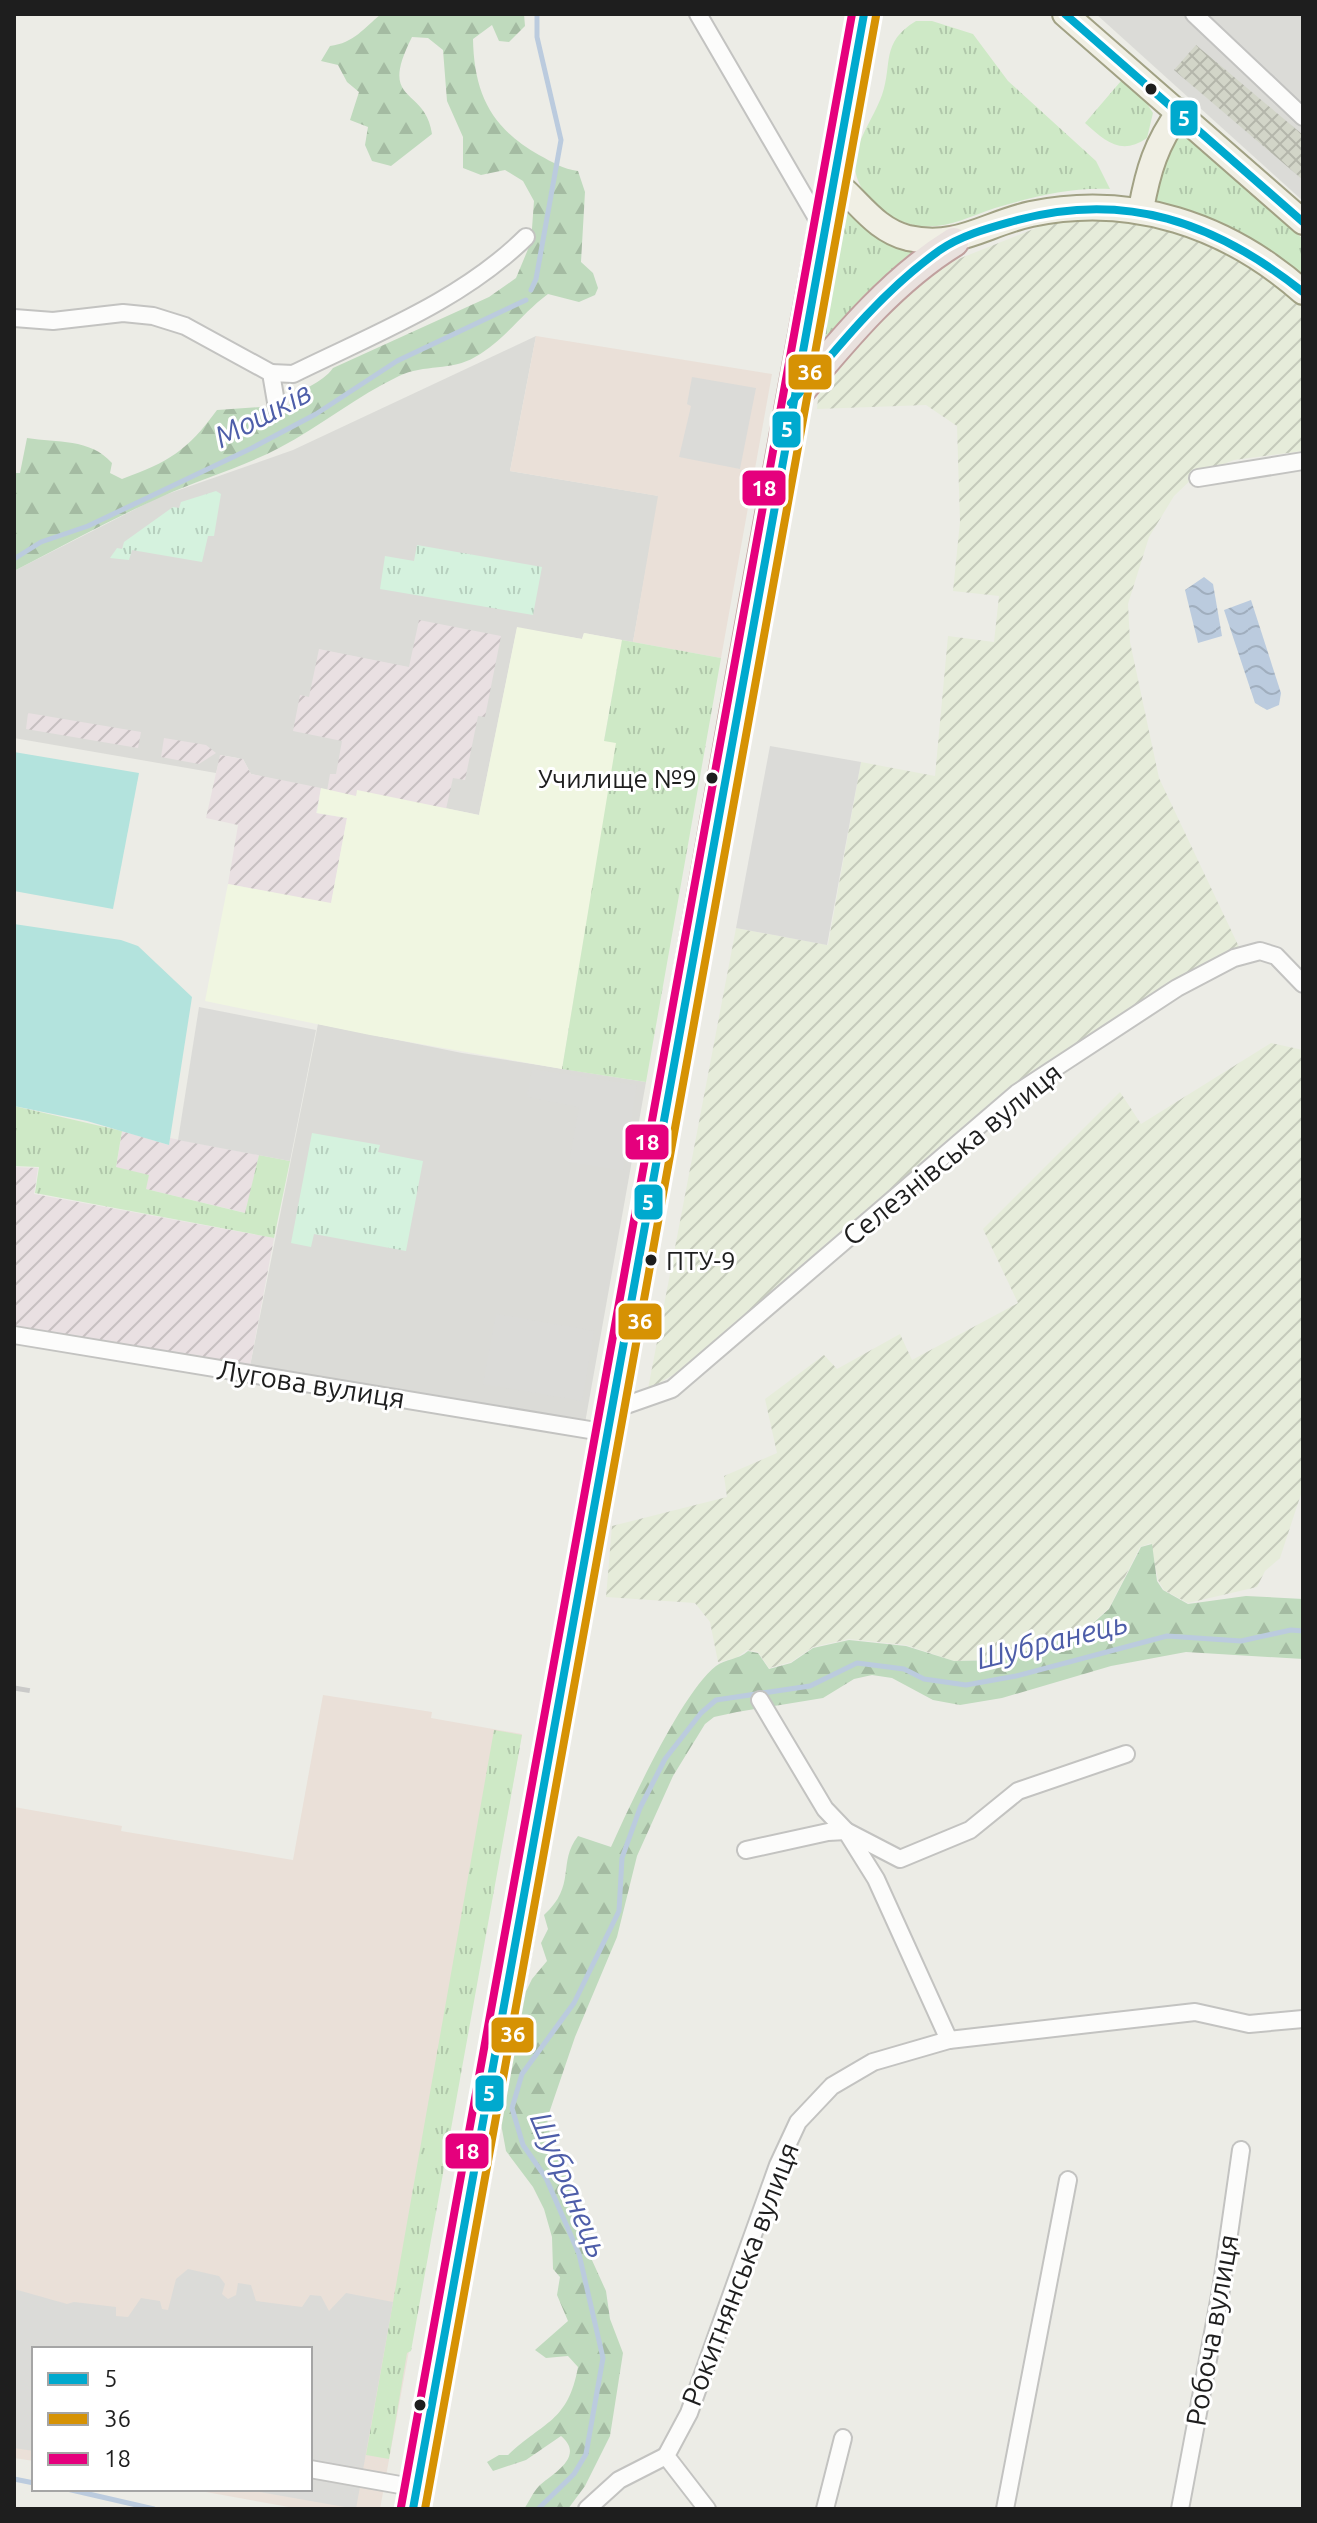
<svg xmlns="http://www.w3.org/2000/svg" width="1317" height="2523" viewBox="0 0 1317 2523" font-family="Ubuntu,sans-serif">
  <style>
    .residential { fill: #dbdbd7 }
    .commercial { fill: #eae0d8 }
    .industrial { fill: url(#industrial-furrows) }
    .education { fill: #f0f6e1 }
    .construction { fill: url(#construction-cross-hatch) }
    .farmland { fill: url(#farmland-furrows) }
    .grass { fill: url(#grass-tufts) }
    .forest { fill: url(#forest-firs) }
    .park { fill: url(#park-tufts) }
    .pitch { fill: #b3e3dd }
    .parking { fill: #dbdbd8 }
    .water { fill: url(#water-waves) }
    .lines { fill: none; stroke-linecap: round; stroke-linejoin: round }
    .stream { stroke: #bbcbde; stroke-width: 5 }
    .street-casing { stroke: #c3c3c1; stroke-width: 20 }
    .primary-casing { stroke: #a1a184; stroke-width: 28 }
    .highway-casing { stroke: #c0a09e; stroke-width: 32 }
    .street { stroke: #fcfcfb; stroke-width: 16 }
    .primary { stroke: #f0efe4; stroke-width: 24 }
    .highway { stroke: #e9e1de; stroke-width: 28 }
    .rail { stroke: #cacac9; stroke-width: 5; stroke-dasharray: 16 16; stroke-linecap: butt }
    .bus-1-casing { stroke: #fff; stroke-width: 14 }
    .bus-2-casing { stroke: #fff; stroke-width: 14 }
    .bus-3-casing { stroke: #fff; stroke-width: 14 }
    .bus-1 { stroke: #00a9ce; stroke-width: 8 }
    .bus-2 { stroke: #d69204; stroke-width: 8 }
    .bus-3 { stroke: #e5007d; stroke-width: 8 }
    .bus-dot { fill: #1e1e1e; stroke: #fff; stroke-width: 3 }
    .labels { text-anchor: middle; stroke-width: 6; stroke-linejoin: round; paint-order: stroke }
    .bus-label { font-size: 26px; fill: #1e1e1e; stroke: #fff; text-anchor: end }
    .street-label { font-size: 28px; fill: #1e1e1e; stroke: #fff }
    .water-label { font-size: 30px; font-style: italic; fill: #4e5ea9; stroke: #fff }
    .line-badge { stroke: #fff; stroke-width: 3 }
    .badge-label { font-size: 22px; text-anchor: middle; font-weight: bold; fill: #fff }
  </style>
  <defs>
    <pattern id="industrial-furrows" width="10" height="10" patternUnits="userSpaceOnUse" patternTransform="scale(2)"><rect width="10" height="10" fill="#e9e0e2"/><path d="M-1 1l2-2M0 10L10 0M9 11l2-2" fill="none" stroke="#c7c0c1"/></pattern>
    <pattern id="construction-cross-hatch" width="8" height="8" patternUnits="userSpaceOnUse" patternTransform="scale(2)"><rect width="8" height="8" fill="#d2d5c8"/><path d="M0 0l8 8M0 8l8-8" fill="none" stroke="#b4b6ab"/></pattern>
    <pattern id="farmland-furrows" width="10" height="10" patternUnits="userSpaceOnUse" patternTransform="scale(2)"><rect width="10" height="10" fill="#e6ecda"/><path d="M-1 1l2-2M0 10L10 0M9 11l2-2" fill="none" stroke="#c5cabb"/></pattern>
    <pattern id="grass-tufts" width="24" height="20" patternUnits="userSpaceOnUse" patternTransform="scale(2)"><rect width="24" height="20" fill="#cee9c6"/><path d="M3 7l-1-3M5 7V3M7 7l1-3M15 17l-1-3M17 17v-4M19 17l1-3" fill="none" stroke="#b0c7aa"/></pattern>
    <pattern id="forest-firs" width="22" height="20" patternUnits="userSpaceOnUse" patternTransform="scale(2)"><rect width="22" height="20" fill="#bfdabd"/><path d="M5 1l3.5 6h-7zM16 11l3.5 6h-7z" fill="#a4bba2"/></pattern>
    <pattern id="park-tufts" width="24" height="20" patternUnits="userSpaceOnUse" patternTransform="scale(2)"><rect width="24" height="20" fill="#d5f2de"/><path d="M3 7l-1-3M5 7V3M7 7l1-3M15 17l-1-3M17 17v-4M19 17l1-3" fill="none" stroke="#b6cfbe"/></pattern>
    <pattern id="water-waves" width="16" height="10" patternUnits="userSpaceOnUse" patternTransform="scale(2)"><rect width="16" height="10" fill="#bbcbde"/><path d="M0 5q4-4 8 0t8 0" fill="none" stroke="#a0aebe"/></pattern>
  </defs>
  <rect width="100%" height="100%" fill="#ecece6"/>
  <g class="residential">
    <path d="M1096 14H1303V201Z"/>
    <path d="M536 336 510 471 659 496 633 642 584 633 582 639 517 628 479 815 358 790 356 797 251 774 243 759 221 755 216 773 14 738V571L159 497 293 450Z"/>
    <path d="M318 1024 462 1053 646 1082 585 1423 250 1366Z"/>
  </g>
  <g class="commercial">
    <path d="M536 336 772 374 721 658 633 642 658 496 510 471Z"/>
    <path d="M323 1695 432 1712 431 1718 522 1734 380 2509H300L189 2489H310V2349H34V2461L14 2458V1807L122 1826 121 1831 293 1860Z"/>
  </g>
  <g class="industrial">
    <path d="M419 620 501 636 485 717 478 716 465 780 453 778 446 809 357 791 356 797 327 791 330 774H336L342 741 293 731 300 695 309 697 319 649 409 667Z"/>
    <path d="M28 713 141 732 138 748 26 729Z"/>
    <path d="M164 738 206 745 216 753 199 764 161 757Z"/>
    <path d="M220 755 243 759 251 774 321 788 316 813 347 818 331 904 228 884 238 825 206 818Z"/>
    <path d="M122 1131 169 1145 170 1138 259 1155 246 1213 146 1189 116 1168Z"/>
    <path d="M14 1167 38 1168 34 1194 274 1238 250 1366 14 1326Z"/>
  </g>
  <path class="education" d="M517 627 582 639 584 633 622 640 604 740 617 743 562 1069 370 1035 205 1001 228 884 331 903 347 818 317 813 321 788 356 796 357 790 479 815Z"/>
  <path class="construction" d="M1196 45 1303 135V180L1174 70Z"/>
  <g class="farmland">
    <path d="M1141 216 1212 241 1251 264 1303 307V451L1234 460 1196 475 1174 496 1149 537 1128 604 1130 642 1159 778 1239 947 1060 1060 693 1364 648 1389 736 928 828 945 861 762 935 776 948 636 994 642 999 596 953 591 960 522 957 426 926 405 817 409 819 389 887 308 951 262 1051 222Z"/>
    <path d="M1271 1043 1303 1050V1488L1280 1558 1265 1571 1257 1587 1188 1603 1164 1590 1158 1580 1151 1543 1140 1547 1109 1608 1083 1631 1052 1642 1000 1659 954 1661 906 1645 849 1639 813 1647 791 1662 769 1668 758 1652 747 1650 736 1658 718 1662 710 1622 695 1603 606 1597 612 1526 727 1497 724 1476 777 1453 765 1399 824 1355 837 1369 900 1334 912 1360 1018 1303 983 1229 1120 1092 1141 1124Z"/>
  </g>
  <g class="grass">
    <path d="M916 21H932L973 34 1008 81 1096 161 1110 189C1071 187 1032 197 995 208 963 219 935 235 901 221 885 215 873 204 863 190 841 157 870 128 882 95 893 63 880 43 916 21Z"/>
    <path d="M1121 81 1146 102 1153 113 1147 138C1121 156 1105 141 1085 123Z"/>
    <path d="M1181 133 1303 239V282L1157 202 1156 185 1175 134Z"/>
    <path d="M845 208C866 236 892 244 924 250L892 271 822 343Z"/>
    <path d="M622 640 721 658 646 1082 562 1069 616 743 604 741Z"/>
    <path d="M14 1106 122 1131 116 1167 149 1175 146 1189 245 1213 259 1155 290 1161 274 1238 35 1193 39 1167 14 1166Z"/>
    <path d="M494 1730 522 1735 411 2351 407 2353 389 2459 366 2455Z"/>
  </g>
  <g class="forest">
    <path d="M381 14H524L525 26 509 42 499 41 492 25 473 39C474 93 491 128 539 155 552 162 563 169 578 171L585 192 581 262 593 273 598 288 595 295 579 302 548 294C522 313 504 341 475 357 452 371 424 364 399 376 357 396 321 426 279 448 241 468 200 479 161 497 111 519 63 546 14 571V473H20L27 438C57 443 90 438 112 463L110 473 122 479C169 462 187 451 217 410L289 405C301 386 321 385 333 368L489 297 516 278 531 242 534 201 523 181 505 170 481 175 463 168V137L447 101 443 50 428 38 412 37C377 106 425 85 432 134L391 166 372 161 365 145 368 127 350 120 359 92 347 82 338 65 321 61 330 46C354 43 364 28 381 14Z"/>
    <path d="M1152 1544 1157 1581 1163 1590 1188 1604 1246 1596 1303 1599V1659L1186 1652 1111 1666 1002 1698 960 1705 933 1700 892 1678 872 1675 854 1679 823 1698 737 1712 714 1717 705 1724 673 1776 637 1856 617 1937 575 2037 547 2119 554 2153 571 2184 590 2241 591 2258 606 2291 610 2319 623 2353 610 2436 585 2486 568 2509H524C529 2502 533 2492 539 2486 552 2474 586 2457 561 2436L526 2460 493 2471 487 2462 499 2455H508C544 2421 568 2422 578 2367L568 2356 546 2358 535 2350 568 2321 557 2295 560 2277 553 2269 552 2237 544 2209 533 2187 506 2151 499 2113 510 2024 532 1979 547 1961 541 1943 548 1929 544 1915C577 1885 557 1863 578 1836L611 1847C630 1805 682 1692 716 1666 725 1659 738 1660 748 1651L758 1653 769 1669 791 1663 813 1648 849 1640 906 1646 954 1661 999 1660 1052 1643 1083 1632 1109 1609 1141 1547Z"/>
  </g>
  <g class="park">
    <path d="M216 491 221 494 214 536H208L202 562 132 550 129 560 110 558 117 548 122 549 124 542 173 507 179 508 181 502Z"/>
    <path d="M417 545 542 567 533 615 380 589 385 556 414 561Z"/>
    <path d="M312 1133 380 1145 378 1152 423 1161 406 1251 314 1234 311 1247 291 1243Z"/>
  </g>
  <g class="pitch">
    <path d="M14 752 139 773 113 909 14 891Z"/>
    <path d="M14 924 121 940 138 946 192 997 169 1145 87 1121 14 1106Z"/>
  </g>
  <g class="parking">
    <path d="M692 377 756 388 740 469 679 457 691 406 687 404Z"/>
    <path d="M770 746 861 762 827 945 736 928Z"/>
    <path d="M199 1007 316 1030 290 1161 178 1140Z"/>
    <path d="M532 1069 637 1085 623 1171 569 1162 579 1107 527 1097Z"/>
    <path d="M496 1314 594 1331 582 1401 483 1384Z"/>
    <path d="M188 2269 219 2276 225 2284 222 2294 228 2299 236 2295 238 2283 251 2285 256 2301 302 2307 310 2295 321 2296 329 2311 346 2293 393 2302 356 2509 243 2489H310V2349H34V2451L14 2448V2289L67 2304 74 2302 116 2307V2316L128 2317 141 2298 160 2301 162 2309 168 2310 176 2279Z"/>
  </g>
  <g class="water">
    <path d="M1204 577 1213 584 1222 636 1198 643 1185 590Z"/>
    <path d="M1251 600 1281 693 1279 705 1267 710 1255 703 1224 610Z"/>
  </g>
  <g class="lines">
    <g class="stream">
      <path d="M531 290 536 279 561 140 537 37V14"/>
      <path d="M14 559 41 542 88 526 252 448 316 414 397 361 526 300"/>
      <path d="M14 2479 34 2483"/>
      <path d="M67 2489 154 2509"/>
      <path d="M538 2509 574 2474 586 2454 603 2358 579 2254 546 2178 523 2145 512 2108 522 2074 574 2003 619 1911 622 1858 640 1808 665 1759 701 1713 716 1700 810 1686 857 1663 904 1669 924 1679 966 1685 1016 1676 1167 1636 1241 1641 1291 1630 1303 1631"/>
    </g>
    <g class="street-casing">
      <g id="street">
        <path d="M698 14 822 227"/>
        <path d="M1194 14 1303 117"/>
        <path d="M14 318 53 321 123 313 153 316 185 326 271 373 277 408"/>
        <path d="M271 373 293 374C374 334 461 301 526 237"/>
        <path d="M1198 478 1303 461"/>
        <path d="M14 1335 608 1433"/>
        <path d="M612 1410 672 1389 1017 1093 1177 988 1234 958 1260 951 1276 956 1303 984"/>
        <path d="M760 1700 825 1809 846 1831 876 1879 949 2040"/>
        <path d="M746 1850 828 1832 846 1831 900 1859 970 1830 1018 1791 1126 1754"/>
        <path d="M310 2469 417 2488"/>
        <path d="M587 2509 619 2480 666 2456"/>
        <path d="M707 2509 666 2456 689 2413 778 2165 798 2122 832 2086 873 2062 949 2040 1195 2012 1249 2024 1303 2019"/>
        <path d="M825 2509 843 2438"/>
        <path d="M1005 2509 1068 2180"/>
        <path d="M1180 2509 1221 2290 1241 2150"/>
      </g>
    </g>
    <g class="primary-casing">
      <g id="primary">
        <path d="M1065 14 1303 222"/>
        <path d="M831 179C858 199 873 229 908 238 958 249 985 224 1031 214 1132 193 1227 225 1303 292"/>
        <path d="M1141 209C1148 171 1156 143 1180 111"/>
      </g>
    </g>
    <g class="highway-casing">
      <g id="highway">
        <path d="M791 402C839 345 889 282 954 242"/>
        <path d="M413 2509C573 1679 702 844 864 14"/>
      </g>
    </g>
    <use href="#street" class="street"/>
    <use href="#primary" class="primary"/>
    <use href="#highway" class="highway"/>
    <path class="rail" d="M14 1688 44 1693"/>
    <g class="bus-1-casing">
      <g id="bus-1">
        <path d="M1065 14 1303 222"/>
        <path d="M791 403C836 349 882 291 940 250 962 235 989 228 1014 221 1125 190 1215 222 1303 292"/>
        <path d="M413 2509C569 1678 706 844 864 14"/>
      </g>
    </g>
    <g class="bus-2-casing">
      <path id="bus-2" d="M425 2509C582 1679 718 846 876 16"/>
    </g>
    <g class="bus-3-casing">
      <path id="bus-3" d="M401 2507C558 1677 694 844 852 14"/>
    </g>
    <use href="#bus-1" class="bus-1"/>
    <use href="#bus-2" class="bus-2"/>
    <use href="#bus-3" class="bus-3"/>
  </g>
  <g class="bus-dot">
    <circle cx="1151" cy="89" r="7"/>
    <circle cx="712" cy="778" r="7"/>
    <circle cx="651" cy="1260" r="7"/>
    <circle cx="420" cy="2405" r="7"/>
  </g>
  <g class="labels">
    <g class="bus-label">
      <text x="697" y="788">Училище №9</text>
      <text x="666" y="1270" text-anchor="start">ПТУ-9</text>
    </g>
    <g class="street-label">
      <text transform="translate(952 1154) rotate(-39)" y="10">Селезнівська вулиця</text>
      <text transform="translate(311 1384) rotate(9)" y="10">Лугова вулиця</text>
      <text transform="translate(740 2274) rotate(-69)" y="10">Рокитнянська вулиця</text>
      <text transform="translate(1212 2330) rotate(-80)" y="10">Робоча вулиця</text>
    </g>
    <g class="water-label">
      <text transform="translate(263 415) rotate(-28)" y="10">Мошків</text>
      <text transform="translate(1052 1641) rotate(-14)" y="10">Шубранець</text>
      <text transform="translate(569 2185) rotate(67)" y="10">Шубранець</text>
    </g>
  </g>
  <g class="line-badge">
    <rect x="1169" y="99" width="30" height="38" rx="8" fill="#00a9ce"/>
    <rect x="787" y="353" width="46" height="38" rx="8" fill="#d69204"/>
    <rect x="771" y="410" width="31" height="39" rx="8" fill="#00a9ce"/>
    <rect x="741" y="469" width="46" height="38" rx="8" fill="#e5007d"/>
    <rect x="624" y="1123" width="46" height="38" rx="8" fill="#e5007d"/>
    <rect x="633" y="1183" width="31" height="38" rx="8" fill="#00a9ce"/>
    <rect x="617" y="1302" width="46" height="39" rx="8" fill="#d69204"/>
    <rect x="490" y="2016" width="45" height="38" rx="8" fill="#d69204"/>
    <rect x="474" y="2074" width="31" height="39" rx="8" fill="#00a9ce"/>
    <rect x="444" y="2132" width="46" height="38" rx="8" fill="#e5007d"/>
  </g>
  <g class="badge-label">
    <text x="1184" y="126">5</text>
    <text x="810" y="380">36</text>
    <text x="787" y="437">5</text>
    <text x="764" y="496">18</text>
    <text x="647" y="1150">18</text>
    <text x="648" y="1210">5</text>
    <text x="640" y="1329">36</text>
    <text x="513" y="2042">36</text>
    <text x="489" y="2101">5</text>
    <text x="467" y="2159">18</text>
  </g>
  <rect width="1317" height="2523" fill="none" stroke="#1e1e1e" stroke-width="32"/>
  <rect x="32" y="2347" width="280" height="144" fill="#ffffff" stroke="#a5a5a5" stroke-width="2"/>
  <rect x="48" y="2373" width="40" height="12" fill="#00a9ce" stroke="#a5a5a5" stroke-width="2"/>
  <text x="104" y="2387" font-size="24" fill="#1e1e1e">5</text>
  <rect x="48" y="2413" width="40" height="12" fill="#d69204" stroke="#a5a5a5" stroke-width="2"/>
  <text x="104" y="2427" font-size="24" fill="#1e1e1e">36</text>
  <rect x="48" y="2453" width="40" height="12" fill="#e5007d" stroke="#a5a5a5" stroke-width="2"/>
  <text x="104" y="2467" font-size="24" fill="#1e1e1e">18</text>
</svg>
